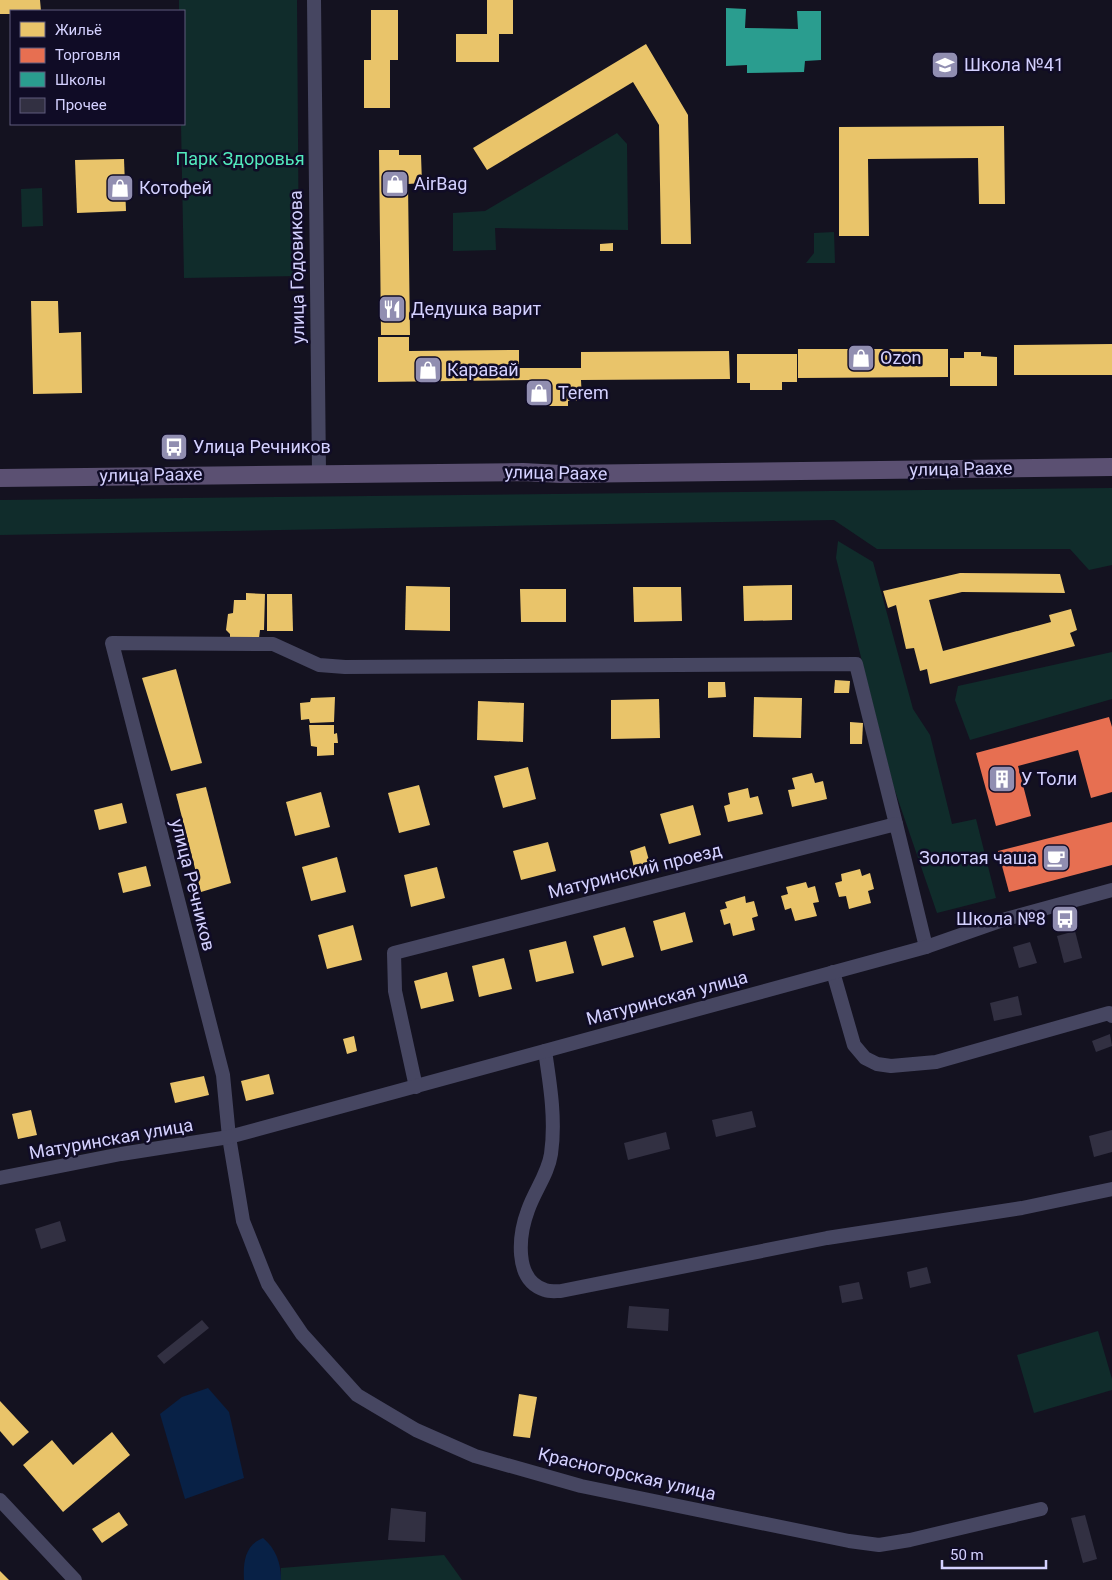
<svg xmlns="http://www.w3.org/2000/svg" width="1112" height="1580" viewBox="0 0 1112 1580" font-family="Roboto,sans-serif">
  <style>
    .green { fill: #102c2b }
    .water { fill: #082146 }
    .homes { fill: #e9c46a }
    .shops { fill: #e76f51 }
    .schools { fill: #2a9d8f }
    .building { fill: #323042 }
    .lines { fill: none; stroke-linecap: round; stroke-linejoin: round }
    .minor { stroke: #464661; stroke-width: 14 }
    .major { stroke: #5b5072; stroke-width: 18 }
    .labels { text-anchor: middle; stroke-width: 5; stroke-linejoin: round; paint-order: stroke }
    .poi-label { font-size: 18px; fill: #d4d1ff; stroke: #100c26; text-anchor: start }
    .park-label { font-size: 18px; fill: #52eabd; stroke: #100c26 }
    .street-label { font-size: 18px; fill: #d4d1ff; stroke: #100c26 }
  </style>
  <rect width="100%" height="100%" fill="#141220"/>
  <g class="green">
    <path d="M179 0H297L299 276 184 278 181 124H184V11H179Z"/>
    <path d="M617 133 627 144 628 230 495 228 496 250 453 251V213L485 211Z"/>
    <path d="M42 188 43 226 22 227 21 189Z"/>
    <path d="M834 232 835 263H806L814 253V233Z"/>
    <path d="M1112 488V565L1089 570 1070 549H877L834 520 0 535V500Z"/>
    <path d="M838 541 873 562 913 709 930 735 952 824 976 819 996 898 937 913 894 788 836 558Z"/>
    <path d="M1112 652V699L970 740 955 700 958 686Z"/>
    <path d="M1098 1331 1112 1379V1390L1034 1413 1017 1355Z"/>
    <path d="M444 1555 462 1580H281V1568Z"/>
  </g>
  <g class="water">
    <path d="M208 1388 229 1412 244 1478 185 1499 160 1414 182 1397Z"/>
    <path d="M263 1538C276 1549 281 1563 281 1580H244C243 1562 245 1545 263 1538Z"/>
  </g>
  <g class="homes">
    <path d="M0 0H40L41 11H11V14H0Z"/>
    <path d="M487 0H513V34H499V62H456V34H487Z"/>
    <path d="M371 10H398V60H390V108H364V60H371Z"/>
    <path d="M646 44 688 115 691 244H661L659 125 633 82 487 170 473 148Z"/>
    <path d="M1004 126 1005 204H979L978 158 868 159 869 236H839V127Z"/>
    <path d="M379 150H399V155H421L422 183 408 184 410 335H381Z"/>
    <path d="M124 159 126 211 77 213 75 160Z"/>
    <path d="M613 243V251H600V244Z"/>
    <path d="M31 301H58L59 333 81 332 82 393 33 394Z"/>
    <path d="M378 337H409V351L519 350V368H581V352L729 351 730 379 581 380 582 401H568V406H548V401H534V380L378 382Z"/>
    <path d="M1112 344V375H1014V345Z"/>
    <path d="M798 349H948V377L798 378Z"/>
    <path d="M964 352H981V356L997 357V386H950V358H964Z"/>
    <path d="M737 354H797V382H782V390H750V383H737Z"/>
    <path d="M960 573 1060 574 1065 593 962 592 929 600 943 651 1051 622 1049 615 1071 609 1077 630 1070 633 1075 646 930 684 927 669 920 671 914 648 906 649 896 605 888 608 883 591Z"/>
    <path d="M792 585V620L744 621 743 586Z"/>
    <path d="M406 586 450 587V631L405 630Z"/>
    <path d="M633 587H681L682 621 634 622Z"/>
    <path d="M520 589H566V622H521Z"/>
    <path d="M246 593 265 594 264 630H260L259 638 230 639V634L226 630 228 614 233 613 234 600H246Z"/>
    <path d="M267 594H292L293 631H267Z"/>
    <path d="M176 669 202 763 171 771 142 678Z"/>
    <path d="M835 680 850 681 849 693H834Z"/>
    <path d="M708 682H725L726 697 708 698Z"/>
    <path d="M335 697 334 722 310 723 309 719 301 720 300 703 310 702 311 698Z"/>
    <path d="M754 697 802 698 801 738 753 737Z"/>
    <path d="M659 699 660 738 611 739V700Z"/>
    <path d="M478 701 524 703 523 742 477 740Z"/>
    <path d="M850 722 863 723 862 744H850Z"/>
    <path d="M309 725H334V734L337 733 338 743H334V755L317 756V747L311 746Z"/>
    <path d="M528 767 536 799 503 808 494 776Z"/>
    <path d="M812 773 815 783 823 781 827 799 792 807 788 790 795 789 792 778Z"/>
    <path d="M419 785 430 825 399 833 388 793Z"/>
    <path d="M206 787 231 883 201 892 176 794Z"/>
    <path d="M748 788 750 798 758 796 763 814 728 822 724 806 730 804 728 793Z"/>
    <path d="M321 792 330 827 295 836 286 802Z"/>
    <path d="M122 803 127 823 99 830 94 810Z"/>
    <path d="M693 805 701 835 669 844 660 814Z"/>
    <path d="M548 842 556 871 521 880 513 851Z"/>
    <path d="M645 846 652 871 636 876 630 851Z"/>
    <path d="M337 857 346 892 311 901 302 867Z"/>
    <path d="M146 866 151 886 123 893 118 873Z"/>
    <path d="M437 867 445 898 411 907 404 875Z"/>
    <path d="M860 869 862 876 870 873 874 889 868 891 871 903 849 909 846 896 839 897 835 883 842 881 841 874Z"/>
    <path d="M806 882 808 888 815 886 819 902 813 903 817 916 795 921 791 908 785 910 781 896 788 894 786 887Z"/>
    <path d="M745 896 746 903 754 901 758 916 752 918 755 930 733 936 730 923 724 925 720 910 727 908 725 902Z"/>
    <path d="M685 912 693 942 661 951 653 921Z"/>
    <path d="M353 925 362 960 327 969 318 935Z"/>
    <path d="M625 927 634 957 602 966 593 936Z"/>
    <path d="M566 941 574 973 536 982 529 950Z"/>
    <path d="M504 958 512 989 479 997 472 966Z"/>
    <path d="M447 972 454 1001 421 1009 414 981Z"/>
    <path d="M354 1036 357 1051 347 1054 343 1039Z"/>
    <path d="M269 1074 274 1094 246 1101 241 1081Z"/>
    <path d="M204 1076 209 1095 175 1103 170 1083Z"/>
    <path d="M31 1110 37 1135 18 1139 12 1114Z"/>
    <path d="M519 1394 537 1397 530 1438 513 1436Z"/>
    <path d="M0 1401 29 1432 13 1446 0 1431Z"/>
    <path d="M112 1432 130 1455 63 1512 23 1465 52 1440 73 1465Z"/>
    <path d="M119 1512 128 1525 102 1543 92 1529Z"/>
    <path d="M0 1571 9 1580H0Z"/>
  </g>
  <g class="shops">
    <path d="M1109 717 1112 727V792L1091 798 1078 750 1018 766 1031 816 996 826 976 753Z"/>
    <path d="M1112 822V865L1009 892 998 851Z"/>
  </g>
  <path class="schools" d="M726 8 746 9 745 28 798 29 797 11H821V60L805 61 804 72 747 73V65L726 66Z"/>
  <g class="building">
    <path d="M1075 931 1082 958 1064 963 1057 936Z"/>
    <path d="M1030 942 1037 963 1019 968 1013 947Z"/>
    <path d="M1018 996 1022 1015 994 1021 990 1003Z"/>
    <path d="M1110 1034 1112 1046 1096 1052 1092 1041Z"/>
    <path d="M752 1111 756 1127 716 1137 712 1120Z"/>
    <path d="M1112 1130V1152L1094 1157 1089 1136Z"/>
    <path d="M666 1132 670 1149 628 1160 624 1143Z"/>
    <path d="M60 1221 66 1241 41 1249 35 1229Z"/>
    <path d="M927 1267 931 1283 910 1288 907 1272Z"/>
    <path d="M859 1282 863 1299 842 1303 839 1286Z"/>
    <path d="M629 1306 669 1309 668 1331 627 1328Z"/>
    <path d="M202 1320 209 1328 164 1364 157 1356Z"/>
    <path d="M391 1508 426 1512 425 1542 388 1540Z"/>
    <path d="M1085 1515 1097 1559 1083 1563 1071 1518Z"/>
  </g>
  <g class="lines">
    <g class="minor">
      <path d="M314 0 319 473"/>
      <path d="M896 824 856 664 345 667 319 665 273 644 112 643 223 1075 229 1137 243 1221 268 1284 302 1334 357 1395 416 1430 475 1456 581 1486 849 1541 879 1545 910 1540 1041 1509"/>
      <path d="M833 972 854 1045 865 1058 877 1064 891 1066 936 1062 1109 1013 1112 1016"/>
      <path d="M545 1051C550 1084 556 1120 551 1154 548 1174 535 1190 528 1210 519 1234 513 1280 545 1290 550 1292 556 1291 561 1291L827 1238 1022 1208 1112 1189"/>
      <path d="M416 1087 395 991 394 953 896 824 926 947"/>
      <path d="M0 1178 121 1154 229 1137 926 947 1006 919 1112 890"/>
      <path d="M0 1500 75 1580"/>
    </g>
    <path class="major" d="M0 478 523 472 561 474 1112 467"/>
  </g>
  <defs>
    <g id="school-square" transform="scale(1.4375)"><rect x="-9" y="-9" width="18" height="18" rx="4" fill="#918eb1" stroke="#100c26"/><path d="M0-5L7-2L0 1L-7-2ZM-4 1L0 2.5L4 1V4Q0 6-4 4Z" fill="#fff"/></g>
    <g id="shop-square" transform="scale(1.4375)"><rect x="-9" y="-9" width="18" height="18" rx="4" fill="#918eb1" stroke="#100c26"/><path d="M-5-2.5h2.3a2.7 3.5 0 0 1 5.4 0H5L5.5 6h-11ZM-1.5-2.5h3a1.5 2.3 0 0 0-3 0Z" fill="#fff"/></g>
    <g id="restaurant-square" transform="scale(1.4375)"><rect x="-9" y="-9" width="18" height="18" rx="4" fill="#918eb1" stroke="#100c26"/><path d="M-5-6h1v4h1v-4h1v4h1v-4h1v5L-1.5 .5V6h-2V.5L-5-1ZM5-6V6H3V1.5H1.5Q1.5-4 5-6Z" fill="#fff"/></g>
    <g id="bus-square" transform="scale(1.4375)"><rect x="-9" y="-9" width="18" height="18" rx="4" fill="#918eb1" stroke="#100c26"/><path d="M-5-6H5V4H4V6H2V4H-2V6H-4V4H-5ZM-3.5-4V0h7V-4ZM-3.5 1.2v1.5H-2V1.2ZM2 1.2v1.5H3.5V1.2Z" fill="#fff"/></g>
    <g id="building-square" transform="scale(1.4375)"><rect x="-9" y="-9" width="18" height="18" rx="4" fill="#918eb1" stroke="#100c26"/><path d="M-4-6H4V6H1V3H-1V6H-4ZM-2.5-4.3h1.7v1.8h-1.7ZM.8-4.3h1.7v1.8H.8ZM-2.5-1h1.7V.8h-1.7ZM.8-1h1.7V.8H.8Z" fill="#fff"/></g>
    <g id="cafe-square" transform="scale(1.4375)"><rect x="-9" y="-9" width="18" height="18" rx="4" fill="#918eb1" stroke="#100c26"/><path d="M-5.5-4.5H6V0H3Q3 3.5 0 3.5H-2.5Q-5.5 3.5-5.5 0ZM3-3.2v2h1.7v-2ZM-6 4.5H4V6H-6Z" fill="#fff"/></g>
  </defs>
  <g fill-rule="evenodd">
    <use href="#school-square" x="945" y="65"/>
    <use href="#shop-square" x="395" y="184"/>
    <use href="#shop-square" x="120" y="188"/>
    <use href="#restaurant-square" x="392" y="309"/>
    <use href="#shop-square" x="861" y="358"/>
    <use href="#shop-square" x="428" y="370"/>
    <use href="#shop-square" x="539" y="393"/>
    <use href="#bus-square" x="174" y="447"/>
    <use href="#building-square" x="1002" y="779"/>
    <use href="#cafe-square" x="1056" y="858"/>
    <use href="#bus-square" x="1065" y="919"/>
  </g>
  <g class="labels">
    <g class="poi-label">
      <text x="964" y="71">Школа №41</text>
      <text x="414" y="190">AirBag</text>
      <text x="139" y="194">Котофей</text>
      <text x="411" y="315">Дедушка варит</text>
      <text x="880" y="364">Ozon</text>
      <text x="447" y="376">Каравай</text>
      <text x="558" y="399">Terem</text>
      <text x="193" y="453">Улица Речников</text>
      <text x="1021" y="785">У Толи</text>
      <text x="1037" y="864" text-anchor="end">Золотая чаша</text>
      <text x="1046" y="925" text-anchor="end">Школа №8</text>
    </g>
    <g class="park-label">
      <text x="240" y="165">Парк Здоровья</text>
    </g>
    <g class="street-label">
      <text transform="translate(297 267) rotate(-91)" y="6">улица Годовикова</text>
      <text transform="translate(961 469) rotate(-1)" y="6">улица Раахе</text>
      <text transform="translate(556 473) rotate(1)" y="6">улица Раахе</text>
      <text transform="translate(151 475) rotate(-1)" y="6">улица Раахе</text>
      <text transform="translate(635 871) rotate(-14)" y="6">Матуринский проезд</text>
      <text transform="translate(193 885) rotate(76)" y="6">улица Речников</text>
      <text transform="translate(667 998) rotate(-15)" y="6">Матуринская улица</text>
      <text transform="translate(111 1139) rotate(-10)" y="6">Матуринская улица</text>
      <text transform="translate(627 1474) rotate(13)" y="6">Красногорская улица</text>
    </g>
  </g>
  <rect x="10" y="10" width="175" height="115" fill="#100c26" stroke="#5e5b7d"/>
  <rect x="20" y="22" width="25" height="15" fill="#e9c46a" stroke="#5e5b7d"/>
  <text x="55" y="35" font-size="15" fill="#d4d1ff">Жильё</text>
  <rect x="20" y="48" width="25" height="15" fill="#e76f51" stroke="#5e5b7d"/>
  <text x="55" y="60" font-size="15" fill="#d4d1ff">Торговля</text>
  <rect x="20" y="72" width="25" height="15" fill="#2a9d8f" stroke="#5e5b7d"/>
  <text x="55" y="85" font-size="15" fill="#d4d1ff">Школы</text>
  <rect x="20" y="98" width="25" height="15" fill="#323042" stroke="#5e5b7d"/>
  <text x="55" y="110" font-size="15" fill="#d4d1ff">Прочее</text>
  <path d="M942 1560v8h104v-8" fill="none" stroke="#d4d1ff" stroke-width="2.5"/>
  <text x="950" y="1560" font-size="15" fill="#d4d1ff" stroke="#100c26" stroke-width="4" paint-order="stroke">50 m</text>
</svg>
